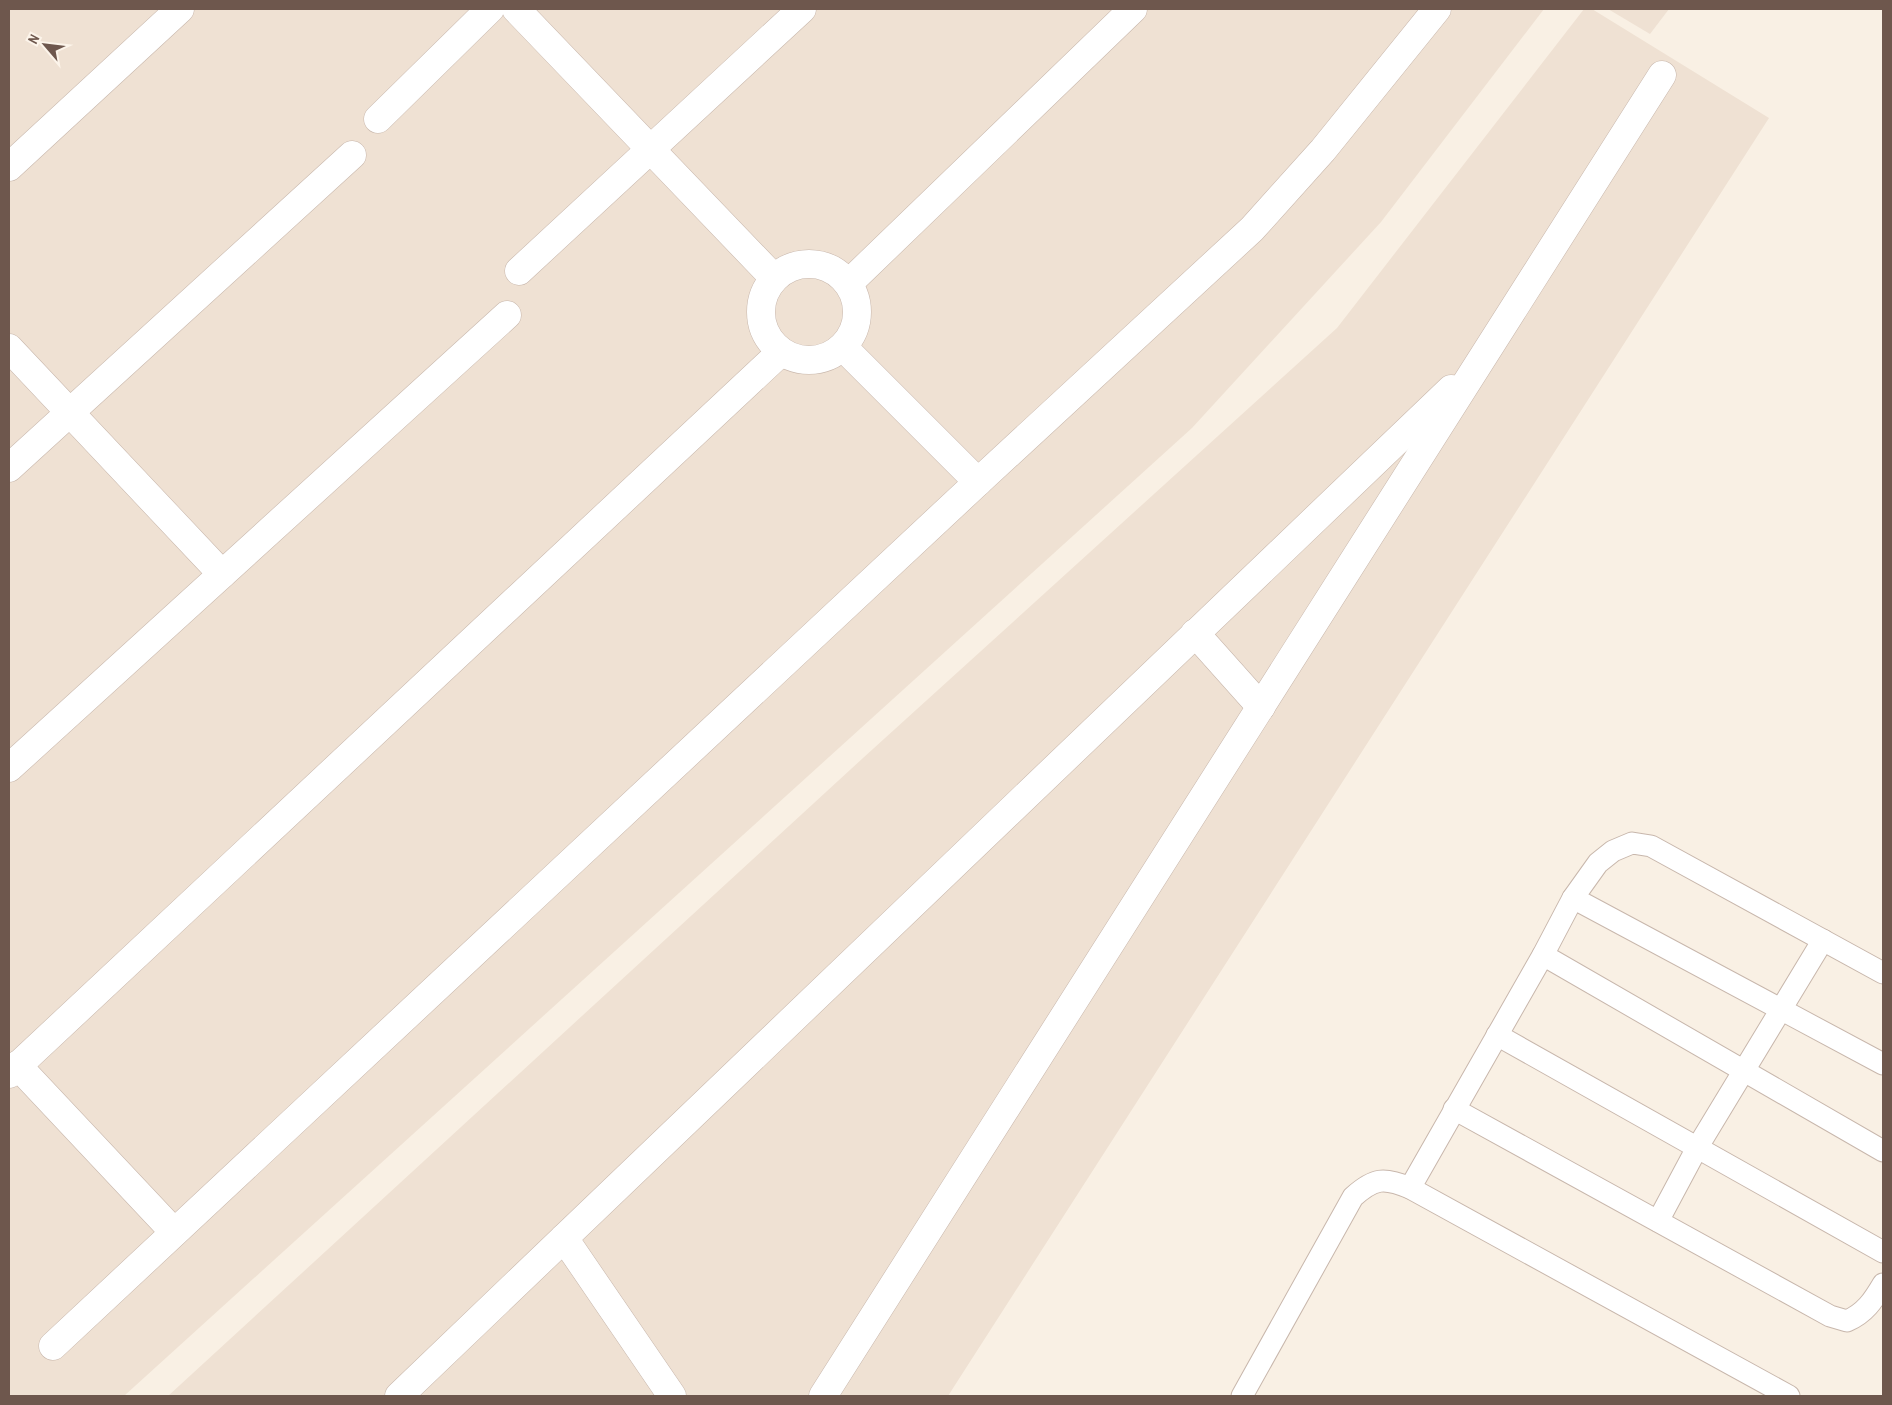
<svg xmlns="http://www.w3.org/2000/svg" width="1892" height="1405" viewBox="0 0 1892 1405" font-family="'Archivo Narrow',sans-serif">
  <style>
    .residential { fill: #efe1d3 }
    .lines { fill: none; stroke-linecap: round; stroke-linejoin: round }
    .service-casing { stroke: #c8b7ac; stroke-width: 23 }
    .minor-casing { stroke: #c8b7ac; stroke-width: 29 }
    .service { stroke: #fff; stroke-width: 21 }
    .minor { stroke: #fff; stroke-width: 28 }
  </style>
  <rect width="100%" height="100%" fill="#f9f0e4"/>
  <g class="residential">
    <path d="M9 9H1544L1381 222 1192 428 124 1396H9Z"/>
    <path d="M1584 9H1592L1769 118 948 1396H168L863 758 1337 328Z"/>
    <path d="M1608 9H1669L1650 34Z"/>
  </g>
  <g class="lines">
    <g class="service-casing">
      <g id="service">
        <path d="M1573 898 1883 1064"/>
        <path d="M1543 955 1883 1151"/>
        <path d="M1497 1035 1883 1252"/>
        <path d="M1454 1109 1830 1316 1847 1321C1865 1313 1873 1301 1883 1284"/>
        <path d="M1410 1188 1543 955 1573 898 1598 863 1613 851 1632 843 1651 846 1883 973"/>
        <path d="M1658 1221 1697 1148 1823 940"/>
        <path d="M1242 1396 1353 1197C1374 1178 1384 1177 1410 1188L1789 1396"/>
      </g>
    </g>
    <g class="minor-casing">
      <g id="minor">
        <path d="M516 9 773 277"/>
        <path d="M378 119 490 9"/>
        <path d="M9 167 180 9"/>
        <circle cx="809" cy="312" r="48"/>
        <path d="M519 271 802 9"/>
        <path d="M849 283 1133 9"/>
        <path d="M843 347 978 482"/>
        <path d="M9 348 222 574"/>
        <path d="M9 468 352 155"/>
        <path d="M1195 633 1261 707"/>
        <path d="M9 768 507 315"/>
        <path d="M17 1065 174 1232"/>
        <path d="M9 1074 781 352"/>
        <path d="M564 1238 672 1396"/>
        <path d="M53 1346 978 482 1252 229 1323 150 1437 9"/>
        <path d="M399 1396 1451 389"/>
        <path d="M823 1396 1662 75"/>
      </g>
    </g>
    <use href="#service" class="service"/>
    <use href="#minor" class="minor"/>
  </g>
  <rect width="1892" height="1405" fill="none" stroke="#6e574d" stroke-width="20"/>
  <g transform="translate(45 45) rotate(298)" stroke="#fcf4ea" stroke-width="4" paint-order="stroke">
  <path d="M0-4L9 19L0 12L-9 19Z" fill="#6e574d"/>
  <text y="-8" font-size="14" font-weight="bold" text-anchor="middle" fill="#6e574d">N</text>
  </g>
</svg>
